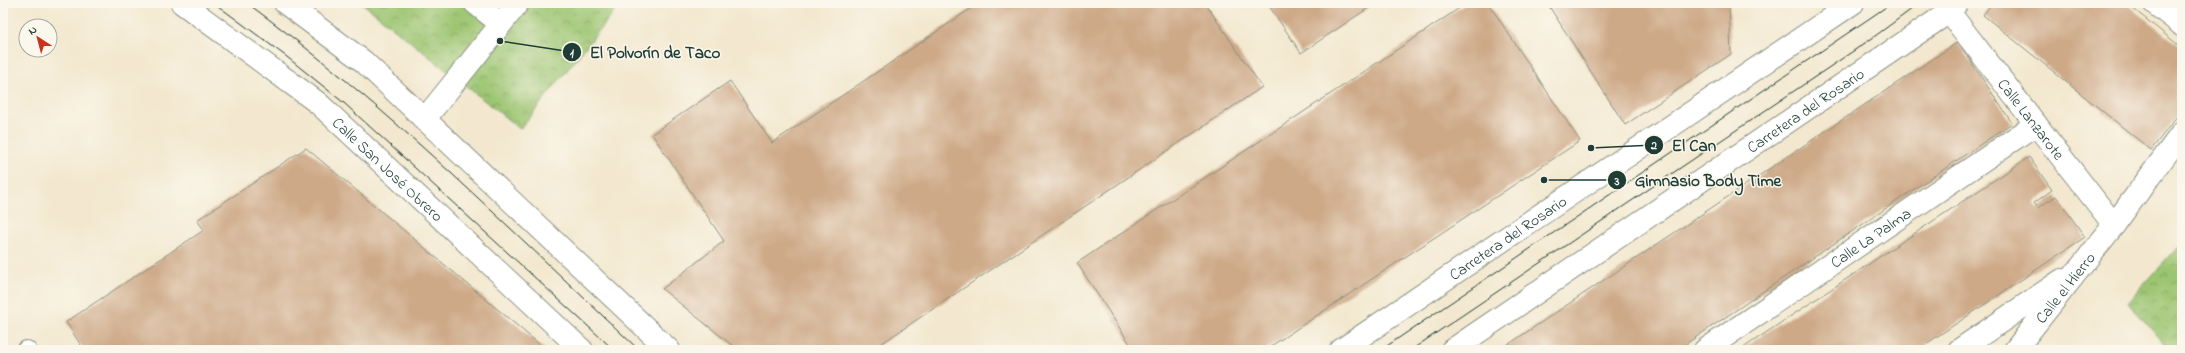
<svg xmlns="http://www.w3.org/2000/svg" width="2185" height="353" viewBox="0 0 2185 353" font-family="'Indie Flower',sans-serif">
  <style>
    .park { fill: url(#park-crowns); stroke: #5e8152 }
    .building { fill: #cda987 }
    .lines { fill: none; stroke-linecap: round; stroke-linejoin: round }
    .service-casing { stroke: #899282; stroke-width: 20 }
    .pedestrian-casing { stroke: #899282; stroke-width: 24 }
    .minor-casing { stroke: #899282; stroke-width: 24 }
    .secondary-casing { stroke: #899282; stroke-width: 24 }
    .service { stroke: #fff; stroke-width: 18 }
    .pedestrian { stroke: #fff; stroke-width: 22 }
    .minor { stroke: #fff; stroke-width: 22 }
    .secondary { stroke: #fff; stroke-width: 22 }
    .tram { stroke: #1f3d34; stroke-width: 1 }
    .labels { text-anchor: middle; stroke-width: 3; stroke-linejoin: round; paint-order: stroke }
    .street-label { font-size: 16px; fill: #1f3d34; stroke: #fbf7ec }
    .leader { fill: none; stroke: #1f3d34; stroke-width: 1.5 }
    .callout-dot { fill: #1f3d34; stroke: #fbf7ec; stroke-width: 1.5 }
    .mark-label { font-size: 12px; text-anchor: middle; font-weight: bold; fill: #fff }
    .callout-label { font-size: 17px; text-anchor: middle; font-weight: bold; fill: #1f3d34; stroke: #fbf7ec; stroke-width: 3; stroke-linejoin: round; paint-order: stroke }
  </style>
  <defs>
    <pattern id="park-crowns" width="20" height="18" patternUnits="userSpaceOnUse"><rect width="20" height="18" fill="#9cc571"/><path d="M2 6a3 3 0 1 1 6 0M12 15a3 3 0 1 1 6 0" fill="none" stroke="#7fa15e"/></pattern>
  </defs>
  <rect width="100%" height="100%" fill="#fbf7ec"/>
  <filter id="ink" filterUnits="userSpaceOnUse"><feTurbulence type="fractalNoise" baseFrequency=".025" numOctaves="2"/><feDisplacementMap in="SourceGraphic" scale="8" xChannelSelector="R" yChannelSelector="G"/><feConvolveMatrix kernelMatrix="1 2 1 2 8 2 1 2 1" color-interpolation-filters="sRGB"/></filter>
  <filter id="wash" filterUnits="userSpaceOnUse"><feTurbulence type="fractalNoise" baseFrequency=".012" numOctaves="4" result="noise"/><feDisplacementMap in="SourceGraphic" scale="16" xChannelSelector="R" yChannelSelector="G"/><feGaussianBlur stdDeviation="0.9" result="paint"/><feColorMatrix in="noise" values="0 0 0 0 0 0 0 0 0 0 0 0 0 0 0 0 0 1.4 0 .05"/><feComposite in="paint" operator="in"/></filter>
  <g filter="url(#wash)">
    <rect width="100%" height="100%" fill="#f3e8cf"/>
    <g class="park">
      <path d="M362 3H621L520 129Z"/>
      <path d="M2182 243V350H2169L2128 302Z"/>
    </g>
    <g id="blocks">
      <g class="building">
        <path d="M979 3H1205L1262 87 872 350H738L662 289 724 241 652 134 730 81 772 143Z"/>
        <path d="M1267 3H1376L1301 53Z"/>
        <path d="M1467 3H1488L1580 141 1265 350H1134L1077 263Z"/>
        <path d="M1547 3H1729L1731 54 1625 125Z"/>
        <path d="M1992 3H2126L2182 48V110L2151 150 1983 15Z"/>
        <path d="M1958 42 2012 123 1677 350H1500Z"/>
        <path d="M306 148 546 350H84L66 322 204 230 197 220Z"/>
        <path d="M2029 157 2052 190 2034 203 2038 208 2056 196 2085 237 1917 350H1740Z"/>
      </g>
    </g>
  </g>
  <g filter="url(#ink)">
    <use href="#blocks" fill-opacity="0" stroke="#899282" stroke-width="1"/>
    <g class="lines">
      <g class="service-casing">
        <path id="service" d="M26 350H27"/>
      </g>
      <g class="pedestrian-casing">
        <g id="pedestrian">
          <path d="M475 3 501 24"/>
          <path d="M424 120 518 3"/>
        </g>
      </g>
      <g class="minor-casing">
        <g id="minor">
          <path id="s1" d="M182 3 318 103 582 350"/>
          <path d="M285 3 363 61 669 350"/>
          <path d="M2154 3 2182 25"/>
          <path id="s2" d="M1949 12 2114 225"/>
          <path id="s3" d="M1705 350 2036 124"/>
          <path d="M1959 350 2062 280"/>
          <path id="s4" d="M2015 350 2114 225 2182 133"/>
        </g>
      </g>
      <g class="secondary-casing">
        <g id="secondary">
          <path id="s5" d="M1341 350 1853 3"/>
          <path id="s6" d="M1452 350 1949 12 1957 3"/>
        </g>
      </g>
      <use href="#service" class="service"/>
      <use href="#pedestrian" class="pedestrian"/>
      <use href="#minor" class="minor"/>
      <use href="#secondary" class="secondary"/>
      <g class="tram">
        <path d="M214 3 287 57 344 103 614 350"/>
        <path d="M247 3C388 106 512 231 639 350"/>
        <path d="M1381 350 1892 3"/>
        <path d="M1411 350 1871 39 1920 3"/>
      </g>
    </g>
  </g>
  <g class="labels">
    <g class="street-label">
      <text dy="6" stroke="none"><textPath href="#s6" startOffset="427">Carretera del Rosario</textPath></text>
      <text dy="6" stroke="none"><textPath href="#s2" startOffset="135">Calle Lanzarote</textPath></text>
      <text dy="6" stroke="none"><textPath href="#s1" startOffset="265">Calle San José Obrero</textPath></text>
      <text dy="6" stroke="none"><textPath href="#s5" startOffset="201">Carretera del Rosario</textPath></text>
      <text dy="6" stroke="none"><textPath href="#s3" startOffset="200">Calle La Palma</textPath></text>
      <text dy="6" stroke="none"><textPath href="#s4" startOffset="80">Calle el Hierro</textPath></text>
    </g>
  </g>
  <path class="leader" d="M500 41L572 52M1591 148L1654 145M1544 180L1617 180"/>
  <g class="callout-dot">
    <circle cx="500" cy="41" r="4"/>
    <circle cx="1591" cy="148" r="4"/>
    <circle cx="1544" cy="180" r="4"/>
    <circle cx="572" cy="52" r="10"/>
    <circle cx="1654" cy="145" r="10"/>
    <circle cx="1617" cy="180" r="10"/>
  </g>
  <g class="mark-label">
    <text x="572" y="57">1</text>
    <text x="1654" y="149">2</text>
    <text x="1617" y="185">3</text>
  </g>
  <g class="callout-label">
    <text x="655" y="58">El Polvorín de Taco</text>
    <text x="1694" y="151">El Can</text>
    <text x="1708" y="186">Gimnasio Body Time</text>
  </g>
  <rect width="2185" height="353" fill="none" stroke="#fbf7ec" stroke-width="16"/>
  <g transform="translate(38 38) rotate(324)"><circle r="19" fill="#fbf7ec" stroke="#a3ada2"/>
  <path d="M0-3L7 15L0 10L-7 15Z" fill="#c8321e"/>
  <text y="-6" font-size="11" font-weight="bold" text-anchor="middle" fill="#1f3d34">N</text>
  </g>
</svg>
